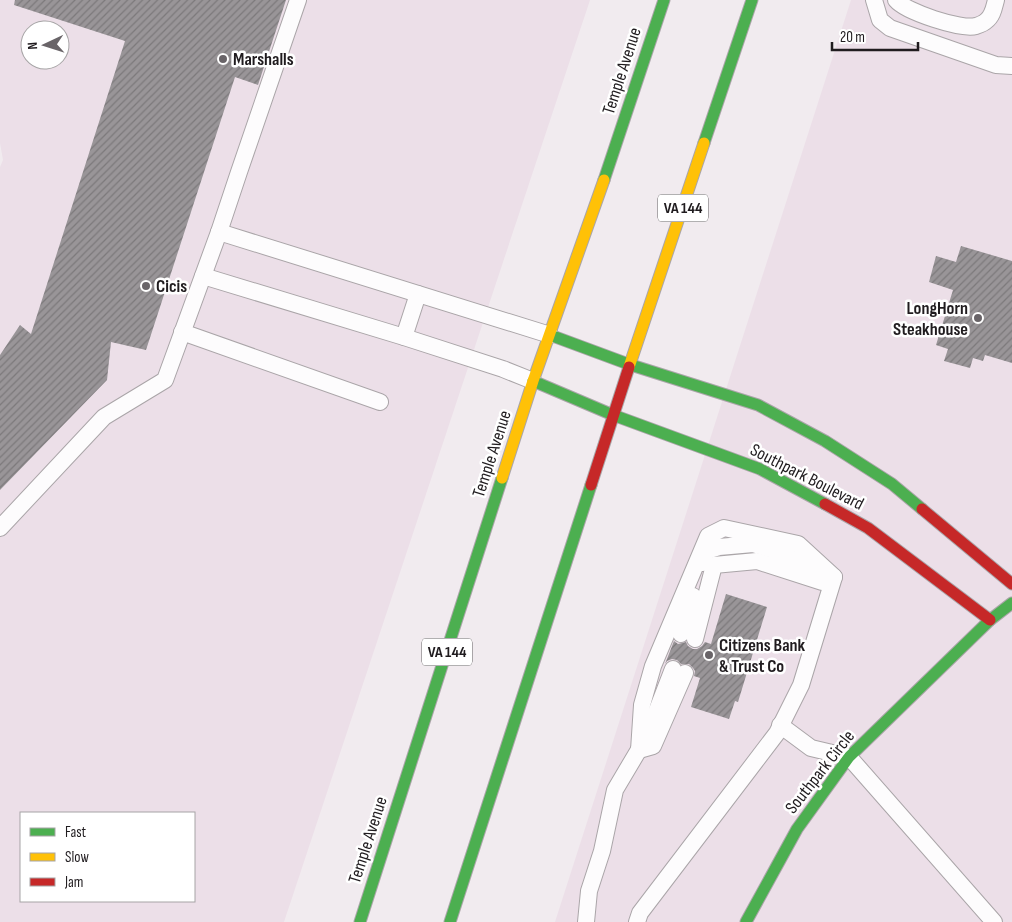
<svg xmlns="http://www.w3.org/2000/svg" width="1012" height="922" font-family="'Sofia Sans Condensed',sans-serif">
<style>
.built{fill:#ecdfe8;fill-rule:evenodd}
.building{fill:url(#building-hatch)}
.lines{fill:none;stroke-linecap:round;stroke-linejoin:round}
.lane-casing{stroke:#aaa5a8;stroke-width:18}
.fast-casing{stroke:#aaa5a8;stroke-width:13}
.slow-casing{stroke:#aaa5a8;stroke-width:13}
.jam-casing{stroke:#aaa5a8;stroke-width:13}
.lane{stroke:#fdfcfd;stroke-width:16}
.fast{stroke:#4caf50;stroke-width:11}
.slow{stroke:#ffc107;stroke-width:11}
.jam{stroke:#c62828;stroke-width:11}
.poi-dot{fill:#696468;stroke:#fff;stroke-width:2}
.labels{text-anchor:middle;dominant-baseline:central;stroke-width:5;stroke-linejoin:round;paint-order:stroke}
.shield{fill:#fff;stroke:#636062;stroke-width:1}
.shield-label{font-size:16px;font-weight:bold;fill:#201c1f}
.poi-label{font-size:18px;font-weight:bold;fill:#201c1f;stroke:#fff;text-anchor:start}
.street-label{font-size:18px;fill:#201c1f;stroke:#fff}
</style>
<defs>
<pattern id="building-hatch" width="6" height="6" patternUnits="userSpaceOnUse" patternTransform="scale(1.25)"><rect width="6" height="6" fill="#999598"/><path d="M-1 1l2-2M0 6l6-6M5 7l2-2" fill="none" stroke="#7c797b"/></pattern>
</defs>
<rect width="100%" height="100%" fill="#f1ebef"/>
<g class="built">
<path d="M 0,0 L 590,0 L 284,922 L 0,922 L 0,167 L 3,160 L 0,143 ZM 30,30 L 60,30 L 60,60 L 30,60 ZM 21,813 L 194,813 L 194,901 L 21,901 Z"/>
<path d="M 851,0 L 1012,0 L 1012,922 L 555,922 Z"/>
</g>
<g class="building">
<path d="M 15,0 L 286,0 L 258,85 L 235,77 L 146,350 L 111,342 L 107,380 L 0,490 L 0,355 L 20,325 L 31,334 L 125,41 L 14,5 Z"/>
<path d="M 961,246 L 1012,261 L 1012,363 L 985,355 L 983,361 L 973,358 L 970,368 L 944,361 L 948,349 L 936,345 L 953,290 L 929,282 L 936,256 L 956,262 Z"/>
<path d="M 726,594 L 767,607 L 738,702 L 735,701 L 729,719 L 691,707 L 700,678 L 694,676 L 695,671 L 693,668 L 689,664 L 681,664 L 677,660 L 672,659 L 667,661 L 665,664 L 674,641 L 678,644 L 686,642 L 688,646 L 693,649 L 697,649 L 702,646 L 705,642 L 711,644 Z"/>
</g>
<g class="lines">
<g class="lane-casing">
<g id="lane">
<path d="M 874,0 L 880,20 L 890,28 L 996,65 L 1012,66"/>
<path d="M 896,0 C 906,12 961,30 976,26 C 979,25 984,23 986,21 C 993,16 994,7 996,0"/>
<path d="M 219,232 L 550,335"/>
<path d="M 203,276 L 404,337 L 503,369 L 533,381"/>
<path d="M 182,332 L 380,402"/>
<path d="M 404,337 L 418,294"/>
<path d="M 0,528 L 104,417 L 165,380 L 219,232 L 239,172 L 298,0"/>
<path d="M 703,563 L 706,551 L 719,547 L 753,544 L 770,549 L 821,571"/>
<path d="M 681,634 L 693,596"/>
<path d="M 695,639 L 714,565 L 757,561 L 822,582"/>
<path d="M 685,673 L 653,746 L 639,750 L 642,705 L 653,666 L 708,536 L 724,528 L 798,544 L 834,577"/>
<path d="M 780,725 L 811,748 L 849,757 L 994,922"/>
<path d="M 586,922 L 589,891 L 602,851 L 615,790 L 647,736 L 673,669"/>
<path d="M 637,922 L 640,913 L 777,733 L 801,685 L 834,577"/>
</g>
</g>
<g class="fast-casing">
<g id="fast">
<path d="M 704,143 L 752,0"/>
<path d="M 604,180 L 664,0"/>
<path d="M 550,335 L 631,365 L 758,405 L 825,441 L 892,484 L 922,509"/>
<path d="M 533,381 L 613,415 L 760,469 L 825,504"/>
<path d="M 360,922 L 502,478"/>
<path d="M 450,922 L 591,485"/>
<path d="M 746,922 L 797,829 L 849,757 L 990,620 L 1012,603"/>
</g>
</g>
<g class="slow-casing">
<g id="slow">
<path d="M 629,367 L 704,143"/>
<path d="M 502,478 L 533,381 L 604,180"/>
</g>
</g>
<g class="jam-casing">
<g id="jam">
<path d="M 591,485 L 629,367"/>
<path d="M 825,504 L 868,528 L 990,620"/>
<path d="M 922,509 L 1012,584"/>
</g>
</g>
<use href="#lane" class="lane"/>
<use href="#fast" class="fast"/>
<use href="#slow" class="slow"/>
<use href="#jam" class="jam"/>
</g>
<g class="poi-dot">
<circle cx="223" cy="59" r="5"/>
<circle cx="146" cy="286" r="5"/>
<circle cx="978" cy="318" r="5"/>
<circle cx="709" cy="655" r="5"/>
</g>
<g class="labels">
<g class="shield">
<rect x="658" y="194.5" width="50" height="27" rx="4"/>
<rect x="422" y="638.5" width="50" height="27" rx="4"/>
</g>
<g class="shield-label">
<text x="683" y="208">VA 144</text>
<text x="447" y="652">VA 144</text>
</g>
<g class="poi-label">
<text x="233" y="59">Marshalls</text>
<text x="156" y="286">Cicis</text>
<text x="968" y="308" text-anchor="end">LongHorn<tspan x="968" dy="21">Steakhouse</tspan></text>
<text x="719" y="645">Citizens Bank<tspan x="719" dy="21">&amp; Trust Co</tspan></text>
</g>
<g class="street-label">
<text transform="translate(622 71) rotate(-72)">Temple Avenue</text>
<text transform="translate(492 454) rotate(-72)">Temple Avenue</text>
<text transform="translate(807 477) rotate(27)">Southpark Boulevard</text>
<text transform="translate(820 772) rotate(-52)">Southpark Circle</text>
<text transform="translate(368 840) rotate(-72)">Temple Avenue</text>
</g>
</g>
<rect x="20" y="812" width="175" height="90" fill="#ffffff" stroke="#a6a4a5"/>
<rect x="30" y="828" width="25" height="8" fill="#4caf50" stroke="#a6a4a5"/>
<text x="65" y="837" font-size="15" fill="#201c1f">Fast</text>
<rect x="30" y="853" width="25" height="8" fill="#ffc107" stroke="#a6a4a5"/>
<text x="65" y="862" font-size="15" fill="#201c1f">Slow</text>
<rect x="30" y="878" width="25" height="8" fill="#c62828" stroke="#a6a4a5"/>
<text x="65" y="887" font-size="15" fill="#201c1f">Jam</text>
<g transform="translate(45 45) rotate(266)"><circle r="24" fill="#ffffff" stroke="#a6a4a5"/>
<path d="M0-4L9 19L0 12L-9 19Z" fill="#696468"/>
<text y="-8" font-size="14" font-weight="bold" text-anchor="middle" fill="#201c1f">N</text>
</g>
<path d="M832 42v8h86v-8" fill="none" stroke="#201c1f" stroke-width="2.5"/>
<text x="840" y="42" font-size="15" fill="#201c1f" stroke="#ffffff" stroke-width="4" paint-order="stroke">20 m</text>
</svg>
